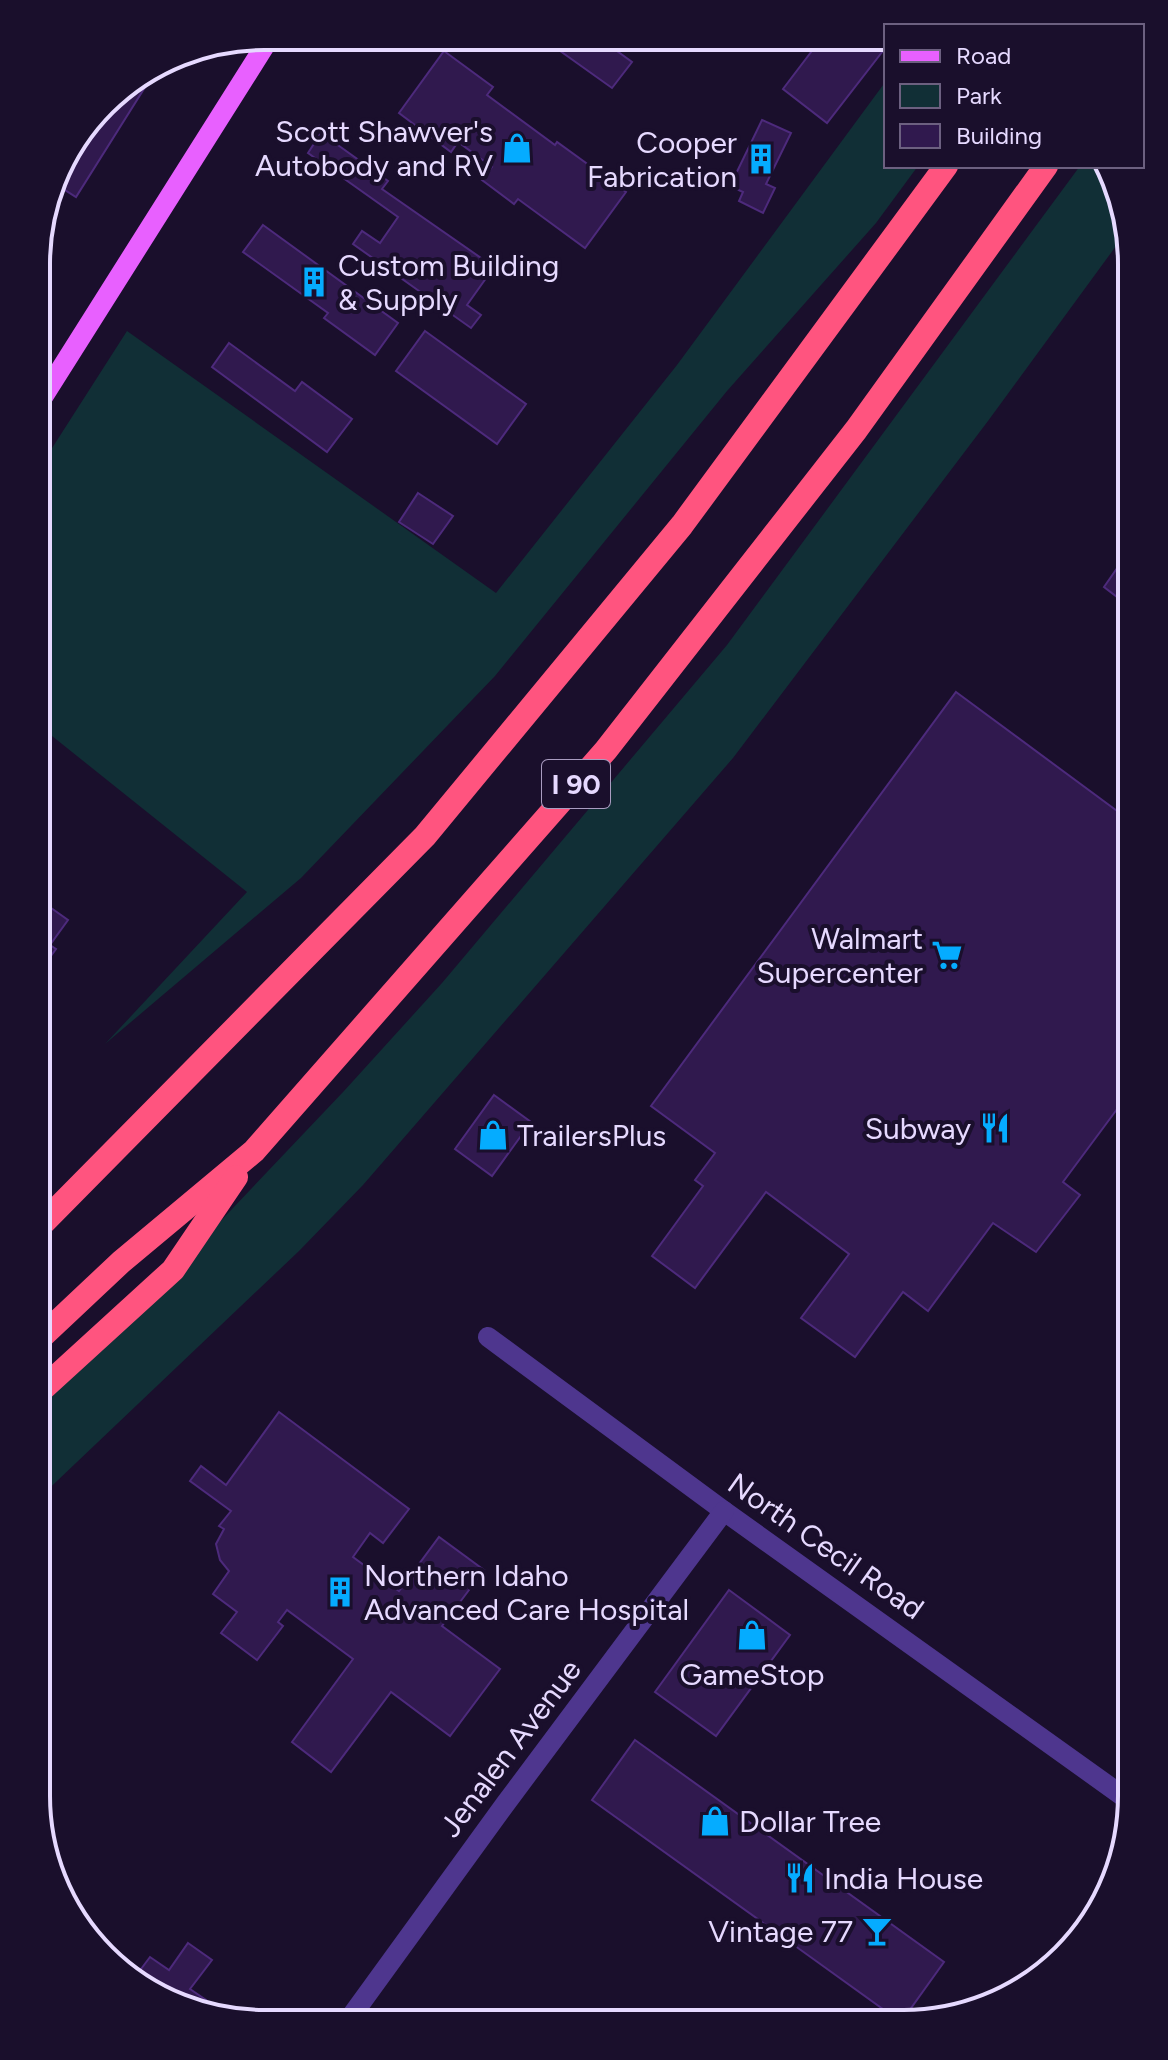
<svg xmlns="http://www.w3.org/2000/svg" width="1168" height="2060" font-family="Figtree,sans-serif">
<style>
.green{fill:#112f36}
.building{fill:#30194e;stroke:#4d2a7c;stroke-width:2}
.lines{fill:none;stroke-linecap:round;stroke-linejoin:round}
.minor{stroke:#4e368e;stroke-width:20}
.major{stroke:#e860ff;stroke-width:20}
.highway{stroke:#ff547f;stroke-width:24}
.labels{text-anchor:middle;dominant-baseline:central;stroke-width:8;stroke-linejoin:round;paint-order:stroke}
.shield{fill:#1a0f2c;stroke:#a99cc0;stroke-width:2}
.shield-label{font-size:28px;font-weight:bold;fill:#e6d9ff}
.poi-label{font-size:30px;fill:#e6d9ff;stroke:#1a0f2c;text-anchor:end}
.street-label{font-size:30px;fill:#e6d9ff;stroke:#1a0f2c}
.rim{fill:none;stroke:#e6d9ff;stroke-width:4}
</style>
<rect width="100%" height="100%" fill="#1a0f2c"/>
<g class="green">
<path d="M 886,81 L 886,166 L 918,166 L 876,223 L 727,391 L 495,676 L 301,878 L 105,1044 L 247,892 L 37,724 L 38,470 L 127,331 L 496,593 L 677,365 Z"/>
<path d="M 1080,166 L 1104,166 L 1120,190 L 1127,231 L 988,421 L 733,758 L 363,1185 L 299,1251 L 36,1501 L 36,1410 L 122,1325 L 344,1091 L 442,983 L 727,645 Z"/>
</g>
<g class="building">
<path d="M 553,38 L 599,38 L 632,62 L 612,88 L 549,43 Z"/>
<path d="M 821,39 L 886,40 L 886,47 L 827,123 L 783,89 Z"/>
<path d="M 444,51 L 493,87 L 487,95 L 555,145 L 557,142 L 626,192 L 585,248 L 518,199 L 514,204 L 482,180 L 492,167 L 458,142 L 451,152 L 399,113 Z"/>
<path d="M 159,65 L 76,197 L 54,183 L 60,163 L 113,93 Z"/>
<path d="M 762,120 L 791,133 L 766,184 L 775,188 L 763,213 L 739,201 L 743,192 L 730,186 Z"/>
<path d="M 321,133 L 388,181 L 382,189 L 494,267 L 467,305 L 481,315 L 471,328 L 353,244 L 362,231 L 380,243 L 398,217 L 308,153 Z"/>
<path d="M 263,225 L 398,323 L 375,355 L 324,318 L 328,313 L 243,252 Z"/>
<path d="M 425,331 L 526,404 L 497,444 L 396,371 Z"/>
<path d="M 229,343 L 295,391 L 302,382 L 352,419 L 327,452 L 212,367 Z"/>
<path d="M 418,493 L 453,516 L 433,544 L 399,522 Z"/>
<path d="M 1127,554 L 1132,558 L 1132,596 L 1127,592 L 1121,600 L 1104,587 Z"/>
<path d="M 956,692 L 1132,822 L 1132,1089 L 1063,1182 L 1080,1195 L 1036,1252 L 993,1223 L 928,1311 L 903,1292 L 855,1357 L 801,1318 L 849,1254 L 766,1192 L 695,1288 L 652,1256 L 703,1186 L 695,1180 L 715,1153 L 651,1106 Z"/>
<path d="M 37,898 L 68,920 L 50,945 L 56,949 L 37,975 Z"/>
<path d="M 494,1095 L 531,1122 L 492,1176 L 455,1149 Z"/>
<path d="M 279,1412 L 409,1509 L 383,1543 L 370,1533 L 353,1557 L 399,1591 L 439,1537 L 484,1570 L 442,1626 L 500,1669 L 450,1736 L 391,1692 L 331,1772 L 292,1742 L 353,1659 L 287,1610 L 278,1622 L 283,1626 L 257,1660 L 221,1633 L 237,1612 L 213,1594 L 229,1571 L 220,1560 L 216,1544 L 224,1529 L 219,1526 L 231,1511 L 190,1481 L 201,1466 L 226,1485 Z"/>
<path d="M 729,1590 L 790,1635 L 716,1736 L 655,1692 Z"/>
<path d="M 635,1740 L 944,1962 L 901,2022 L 592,1800 Z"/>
<path d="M 1095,1908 L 1085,1935 L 1064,1950 Z"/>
<path d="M 188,1943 L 212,1960 L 190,1989 L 206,2000 L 201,2007 L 131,1976 L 135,1970 L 138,1973 L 150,1957 L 169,1970 Z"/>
</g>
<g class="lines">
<g class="minor">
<path d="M 488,1337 L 724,1511 L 1131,1802"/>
<path d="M 347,2022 L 506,1803 L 724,1511"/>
</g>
<path class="major" d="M 38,405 L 271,36"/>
<g class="highway">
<path d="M 37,1229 L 425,836 L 682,525 L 946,166"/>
<path d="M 37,1341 L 121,1262 L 254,1151 L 606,750 L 856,430 L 1046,166"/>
<path d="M 36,1395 L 173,1270 L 236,1177"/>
</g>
</g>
<defs>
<g id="shop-bare" transform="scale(2.4)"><path d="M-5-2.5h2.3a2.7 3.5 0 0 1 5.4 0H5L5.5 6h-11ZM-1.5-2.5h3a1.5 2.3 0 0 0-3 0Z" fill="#05acff" stroke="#1a0f2c" stroke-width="2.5" paint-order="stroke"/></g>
<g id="building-bare" transform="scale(2.4)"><path d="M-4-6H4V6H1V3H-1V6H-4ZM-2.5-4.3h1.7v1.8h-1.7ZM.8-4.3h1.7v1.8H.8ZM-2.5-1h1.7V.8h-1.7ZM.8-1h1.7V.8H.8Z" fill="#05acff" stroke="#1a0f2c" stroke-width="2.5" paint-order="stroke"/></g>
<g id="supermarket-bare" transform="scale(2.4)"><path d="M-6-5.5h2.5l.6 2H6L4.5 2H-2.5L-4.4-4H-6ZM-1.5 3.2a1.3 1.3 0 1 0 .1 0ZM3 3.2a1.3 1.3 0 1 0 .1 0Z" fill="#05acff" stroke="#1a0f2c" stroke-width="2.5" paint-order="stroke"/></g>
<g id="restaurant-bare" transform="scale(2.4)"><path d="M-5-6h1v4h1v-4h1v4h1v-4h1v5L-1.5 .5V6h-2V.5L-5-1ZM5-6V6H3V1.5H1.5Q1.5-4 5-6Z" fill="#05acff" stroke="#1a0f2c" stroke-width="2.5" paint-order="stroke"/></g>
<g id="bar-bare" transform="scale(2.4)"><path d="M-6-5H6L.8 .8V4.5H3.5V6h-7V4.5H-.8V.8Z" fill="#05acff" stroke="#1a0f2c" stroke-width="2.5" paint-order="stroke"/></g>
</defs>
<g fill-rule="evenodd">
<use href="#shop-bare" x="517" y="148"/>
<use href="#building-bare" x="761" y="159"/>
<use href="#building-bare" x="314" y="282"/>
<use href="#supermarket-bare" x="947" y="955"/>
<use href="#restaurant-bare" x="995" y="1128"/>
<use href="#shop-bare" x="493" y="1135"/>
<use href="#building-bare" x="340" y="1592"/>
<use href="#shop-bare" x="752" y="1635"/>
<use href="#shop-bare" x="715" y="1821"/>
<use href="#restaurant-bare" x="800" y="1878"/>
<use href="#bar-bare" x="877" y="1931"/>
</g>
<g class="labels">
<rect class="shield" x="542" y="760" width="68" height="48" rx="6"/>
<g class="shield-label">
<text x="576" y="784">I 90</text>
</g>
<g class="poi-label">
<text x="493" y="131">Scott Shawver's<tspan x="493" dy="34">Autobody and RV</tspan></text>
<text x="737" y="142">Cooper<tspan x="737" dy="34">Fabrication</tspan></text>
<text x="338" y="265" text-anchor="start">Custom Building<tspan x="338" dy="34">&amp; Supply</tspan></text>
<text x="923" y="938">Walmart<tspan x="923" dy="34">Supercenter</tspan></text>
<text x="971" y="1128">Subway</text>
<text x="517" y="1135" text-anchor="start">TrailersPlus</text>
<text x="364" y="1575" text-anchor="start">Northern Idaho<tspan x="364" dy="34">Advanced Care Hospital</tspan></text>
<text x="752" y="1674" text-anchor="middle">GameStop</text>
<text x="739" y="1821" text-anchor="start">Dollar Tree</text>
<text x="824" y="1878" text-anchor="start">India House</text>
<text x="853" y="1931">Vintage 77</text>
</g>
<g class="street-label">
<text transform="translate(826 1546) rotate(35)">North Cecil Road</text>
<text transform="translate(510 1748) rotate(-53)">Jenalen Avenue</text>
</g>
</g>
<path d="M0 0H1168V2060H0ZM264 50H904A214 214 0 0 1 1118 264V1796A214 214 0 0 1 904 2010H264A214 214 0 0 1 50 1796V264A214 214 0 0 1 264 50Z" fill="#1a0f2c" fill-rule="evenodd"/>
<path class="rim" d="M264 50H904A214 214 0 0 1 1118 264V1796A214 214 0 0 1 904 2010H264A214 214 0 0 1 50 1796V264A214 214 0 0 1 264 50Z"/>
<rect x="884" y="24" width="260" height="144" fill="#1a0f2c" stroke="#6c6080" stroke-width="2"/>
<rect x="900" y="50" width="40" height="12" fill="#e860ff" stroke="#6c6080" stroke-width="2"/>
<text x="956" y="64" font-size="24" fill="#e6d9ff">Road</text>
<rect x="900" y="84" width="40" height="24" fill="#112f36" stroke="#6c6080" stroke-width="2"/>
<text x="956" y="104" font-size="24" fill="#e6d9ff">Park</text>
<rect x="900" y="124" width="40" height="24" fill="#30194e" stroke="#6c6080" stroke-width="2"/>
<text x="956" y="144" font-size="24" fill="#e6d9ff">Building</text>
</svg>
